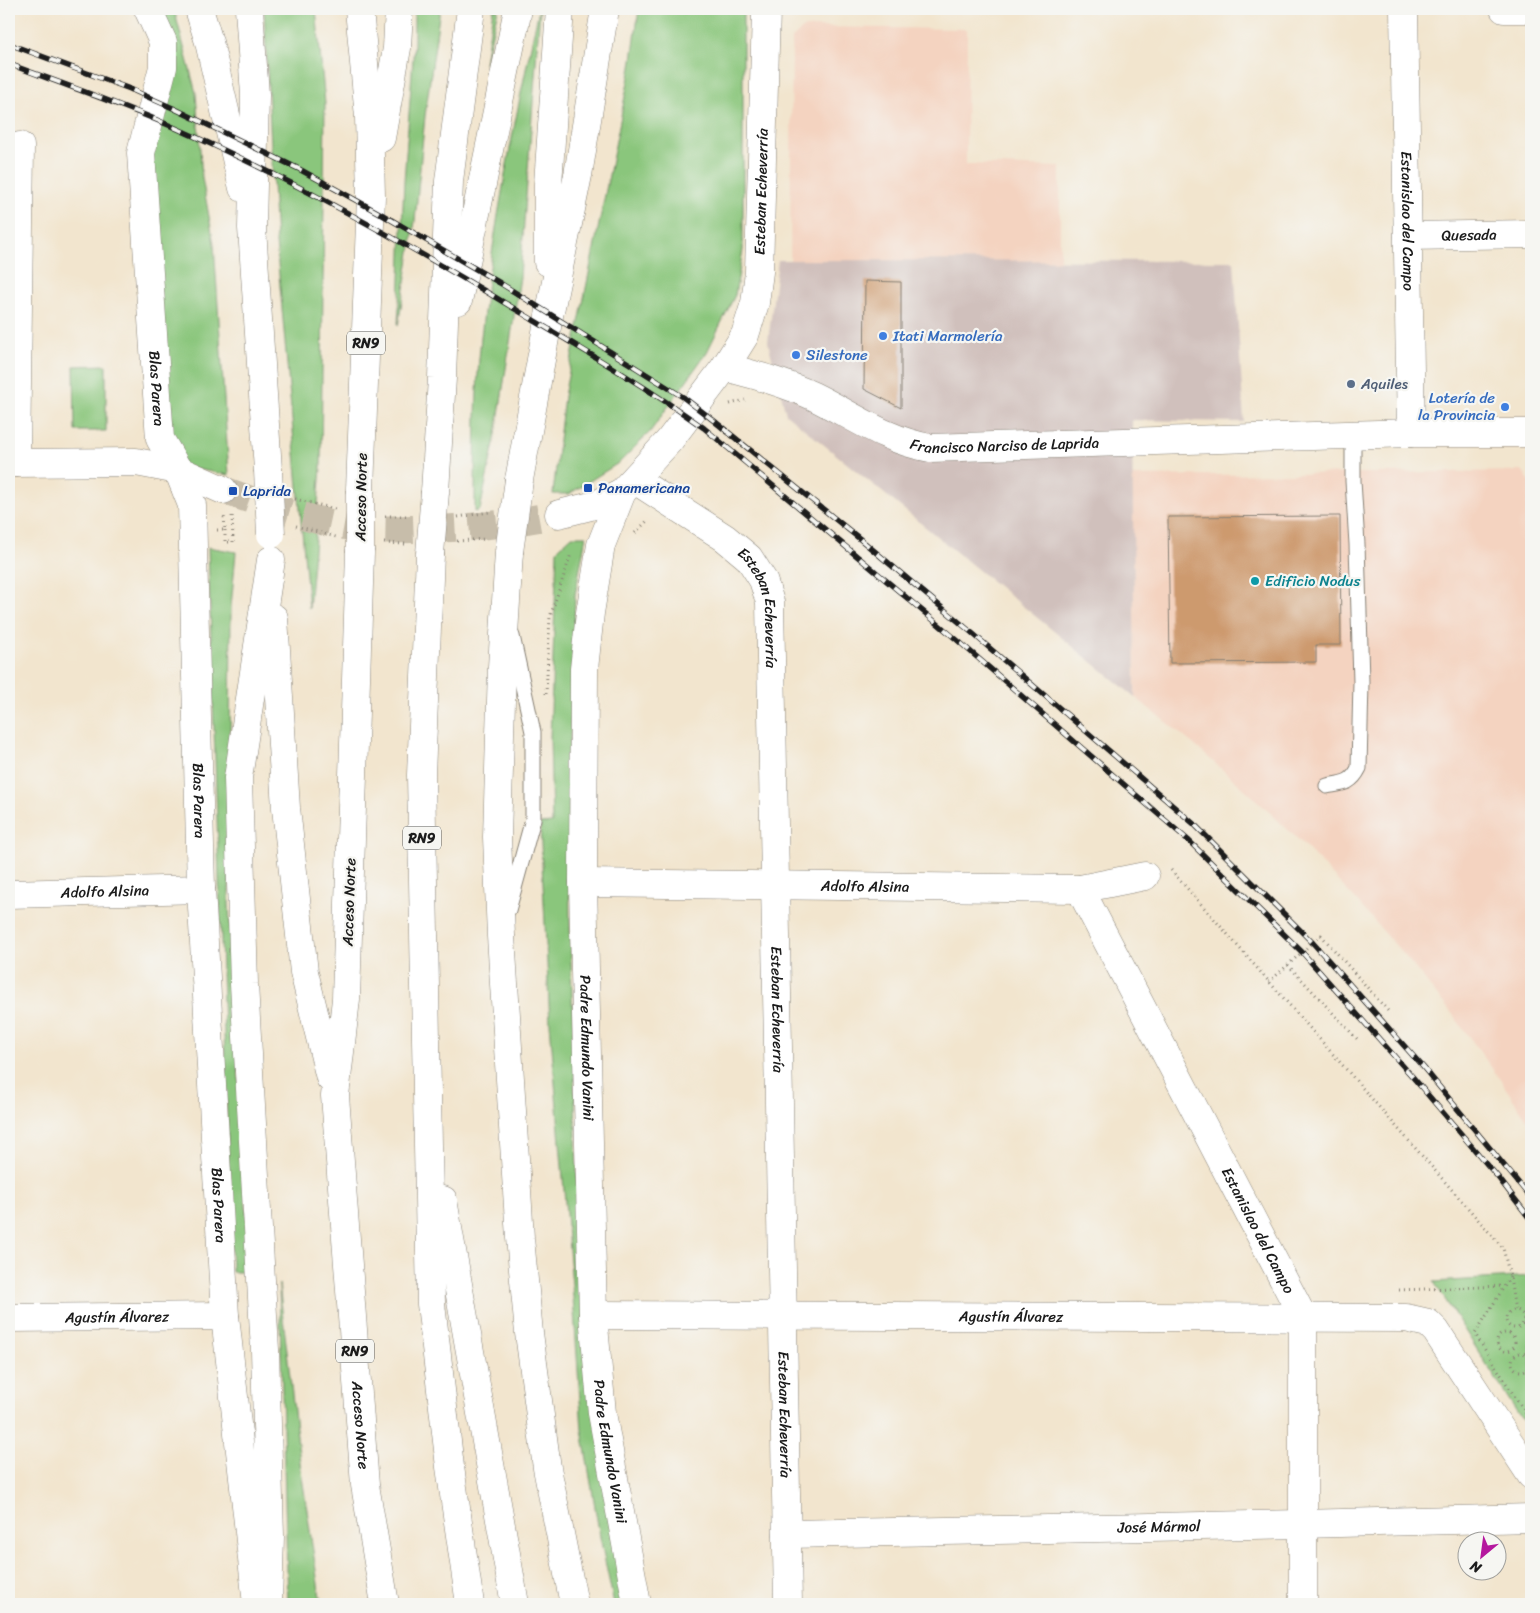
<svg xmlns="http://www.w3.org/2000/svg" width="1540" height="1613" font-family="Sriracha,sans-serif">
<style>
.built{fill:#f4d3c0}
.industrial{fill:#d0c0bc}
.green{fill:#8ac67c;stroke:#53714c}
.building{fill:#cd9a6e}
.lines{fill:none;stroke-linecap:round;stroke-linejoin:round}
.tertiary-tunnel{stroke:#c7bdaa;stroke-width:28;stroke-dasharray:28 14;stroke-linecap:butt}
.service-casing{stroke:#878075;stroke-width:17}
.minor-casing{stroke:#878075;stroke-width:29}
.tertiary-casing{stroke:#878075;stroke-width:29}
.motorway-casing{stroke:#878075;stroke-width:29}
.path{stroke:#878075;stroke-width:3;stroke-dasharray:1 4;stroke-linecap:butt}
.service{stroke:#fff;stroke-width:15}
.minor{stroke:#fff;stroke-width:28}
.tertiary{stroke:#fff;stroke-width:28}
.motorway{stroke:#fff;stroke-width:28}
.rail-casing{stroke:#1c1c1c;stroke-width:5.5}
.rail{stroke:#f6f6f2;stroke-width:4;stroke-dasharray:11;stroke-linecap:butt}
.motorway-bridge-casing{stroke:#878075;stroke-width:29;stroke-linecap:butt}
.motorway-bridge{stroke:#fff;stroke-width:28}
.shop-dot{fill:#3f7fe0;stroke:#f6f6f2;stroke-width:2}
.service-dot{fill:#5c6f8a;stroke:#f6f6f2;stroke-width:2}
.transit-dot{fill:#1a4fb4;stroke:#f6f6f2;stroke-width:2}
.culture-dot{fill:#0f9aa8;stroke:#f6f6f2;stroke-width:2}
.labels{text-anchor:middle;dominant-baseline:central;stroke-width:4.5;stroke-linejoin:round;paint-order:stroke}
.shield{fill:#f6f6f2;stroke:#5d5d5c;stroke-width:1}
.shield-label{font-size:14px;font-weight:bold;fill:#1c1c1c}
.street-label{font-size:15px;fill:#1c1c1c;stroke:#f6f6f2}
.shop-label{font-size:15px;fill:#366cbe;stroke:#f6f6f2;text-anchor:start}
.service-label{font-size:15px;fill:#4e5e75;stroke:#f6f6f2;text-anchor:start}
.transit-label{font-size:15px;fill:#164399;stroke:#f6f6f2;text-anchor:start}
.culture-label{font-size:15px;fill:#0d838f;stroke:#f6f6f2;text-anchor:start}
</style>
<rect width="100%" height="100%" fill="#f6f6f2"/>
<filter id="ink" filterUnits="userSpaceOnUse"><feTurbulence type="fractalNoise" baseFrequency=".02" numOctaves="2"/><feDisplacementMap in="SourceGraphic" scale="10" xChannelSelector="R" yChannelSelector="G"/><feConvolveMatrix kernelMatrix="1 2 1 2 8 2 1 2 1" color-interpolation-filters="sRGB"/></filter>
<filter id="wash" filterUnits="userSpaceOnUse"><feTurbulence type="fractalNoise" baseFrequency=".0096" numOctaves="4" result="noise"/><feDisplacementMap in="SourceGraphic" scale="20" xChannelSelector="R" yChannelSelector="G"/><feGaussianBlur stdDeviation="1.12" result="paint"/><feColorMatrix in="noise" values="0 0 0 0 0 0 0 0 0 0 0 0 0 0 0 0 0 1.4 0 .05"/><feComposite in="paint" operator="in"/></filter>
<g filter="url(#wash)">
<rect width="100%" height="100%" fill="#f2e5ce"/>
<g class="built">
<path d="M 805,27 L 967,29 L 966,164 L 1060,167 L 1060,281 L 790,269 L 792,38 Z"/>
<path d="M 1522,471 L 1531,482 L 1531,1126 L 1499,1078 L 1454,1016 L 1405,956 L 1355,899 L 1303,844 L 1249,793 L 1193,744 L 1135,697 L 1132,476 Z"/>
</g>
<path class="industrial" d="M 778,260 L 1234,261 L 1244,422 L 1132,420 L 1135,697 L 786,414 L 768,342 Z"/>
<g class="green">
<path d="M 158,9 L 174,9 L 196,93 L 202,178 L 214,244 L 229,475 L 184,467 L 172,440 L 147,150 Z"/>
<path d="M 264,9 L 316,9 L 325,104 L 321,468 L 309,609 L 276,242 Z"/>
<path d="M 414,9 L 440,9 L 425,116 L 415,221 L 398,326 L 404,181 L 414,45 Z"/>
<path d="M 493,9 L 498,9 L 485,64 Z"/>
<path d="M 539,9 L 540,9 L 520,277 L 496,434 L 480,510 L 475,512 C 475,454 475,395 481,337 C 493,227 515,117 539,9 Z"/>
<path d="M 639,9 L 743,9 L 743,250 L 735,295 L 707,352 L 650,432 L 620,462 L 569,494 L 553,494 L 564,396 L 631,67 Z"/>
<path d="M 106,365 L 106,431 L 75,431 L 74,366 Z"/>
<path d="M 572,536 L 586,536 L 575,595 L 569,770 L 570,925 L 579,1238 L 627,1604 L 614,1604 L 600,1537 L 582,1430 L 573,1297 L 550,1024 L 540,824 L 552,823 L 550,737 L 557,550 Z"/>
<path d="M 208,547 L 236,552 L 231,607 L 229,905 L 247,1226 L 244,1272 L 232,1272 Z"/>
<path d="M 1531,1276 L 1531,1434 L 1434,1282 Z"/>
<path d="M 279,1284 L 301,1470 L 321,1604 L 288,1604 Z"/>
</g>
<g id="blocks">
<g class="building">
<path d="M 865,281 L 901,282 L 901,408 L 864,389 Z"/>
<path d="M 1340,516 L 1341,645 L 1316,645 L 1316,662 L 1170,663 L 1168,517 Z"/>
</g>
</g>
</g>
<g filter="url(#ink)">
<use href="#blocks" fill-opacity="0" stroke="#878075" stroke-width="1"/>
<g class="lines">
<path class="tertiary-tunnel" d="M 223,490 C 265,505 307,520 351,527 C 372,530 394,530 416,529 C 464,529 511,524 559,514"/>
<g class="service-casing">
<g id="service">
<path d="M 1327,786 C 1343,783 1351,784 1359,768 L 1361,682 L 1357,544 L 1353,481 L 1353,435"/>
<path d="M 508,910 L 533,819 L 533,732 L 512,636"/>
</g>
</g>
<g class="minor-casing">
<g id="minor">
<path id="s1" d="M 1404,9 L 1411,433"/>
<path d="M 1504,9 L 1531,9"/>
<path id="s2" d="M 1408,236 L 1531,234"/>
<path d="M 16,463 L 20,146"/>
<path id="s3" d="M 635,480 L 725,538 L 749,558 L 763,580 L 770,602 L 788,1604"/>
<path id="s4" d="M 583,883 L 1080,889 L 1145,876"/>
<path id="s5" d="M 1080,889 L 1303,1317 L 1303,1604"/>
<path id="s6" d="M 9,894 L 201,889"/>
<path id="s7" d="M 593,1315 L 1406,1318 L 1428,1323 L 1436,1331 L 1531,1475"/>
<path id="s8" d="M 9,1318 L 225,1316"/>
<path id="s9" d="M 787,1534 L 1302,1524 L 1531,1518"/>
</g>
</g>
<g class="tertiary-casing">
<g id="tertiary">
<path id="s10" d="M 148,9 L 163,42 L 163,67 L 141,153 L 160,439 L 178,470 L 192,505 L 201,889 L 225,1316 L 257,1604"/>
<path id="s11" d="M 725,367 C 755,375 785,383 813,396 C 852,415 887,441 930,448 L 1411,433 L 1531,433"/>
<path d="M 9,463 L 136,462 L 178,470 L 223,490"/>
<path id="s12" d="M 622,492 L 601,545 L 590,613 L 584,669 L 583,883 L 593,1315 L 602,1413 L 637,1604"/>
<path id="s13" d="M 559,514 L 595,505 L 622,492 L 669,441 L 725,367 L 745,335 L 755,303 L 759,272 L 766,9"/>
</g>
</g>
<g class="motorway-casing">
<g id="motorway">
<path d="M 199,9 L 209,42 L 243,188"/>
<path d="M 249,9 L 255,95 L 252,228 L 268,470"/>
<path d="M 359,9 L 369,117 L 371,196 L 360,490"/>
<path d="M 381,138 L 397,48 L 399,9"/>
<path d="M 548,262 L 548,184 L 560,9"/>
<path d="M 458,301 L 518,9"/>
<path d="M 519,480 L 549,316 L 578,175 L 605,9"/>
<path d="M 435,492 L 442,378 L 449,181 L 471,9"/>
<path id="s14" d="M 360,552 L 346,999 L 335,1096 L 365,1485 L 385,1604"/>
<path d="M 509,552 L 502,667 L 497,837 L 501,936 L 520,1238 L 529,1333 L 547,1468 L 574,1604"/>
<path d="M 430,554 L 421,775 L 431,1304 L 450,1467 L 470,1604"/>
<path d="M 274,618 L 286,808 L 304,972 L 330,1078"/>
<path d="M 443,1200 L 515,1604"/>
<path d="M 268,1604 L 270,1536 L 265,1350 L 244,984 L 238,778 L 271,560"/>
</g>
</g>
<g class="path">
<path d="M 730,404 L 745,400"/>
<path d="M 295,499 L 335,509"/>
<path d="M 385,516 L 407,516"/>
<path d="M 458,517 L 489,512"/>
<path d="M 296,526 L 336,537"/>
<path d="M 217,530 L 225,530 L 224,515"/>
<path d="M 225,530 L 225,542 L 233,542 L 232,514"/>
<path d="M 635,533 L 648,520"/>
<path d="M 457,541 L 485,539"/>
<path d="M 384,543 L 405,544"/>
<path d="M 546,694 L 550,617 L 571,554"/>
<path d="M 1171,870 L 1503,1248 L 1510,1277 L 1515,1311"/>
<path d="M 1288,965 L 1359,1041"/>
<path d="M 1269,982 L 1321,935 L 1389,1012"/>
<path d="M 1510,1277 L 1475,1334 L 1531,1422"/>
<path d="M 1399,1290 L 1504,1286"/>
<circle cx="1515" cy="1319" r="9"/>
<circle cx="1506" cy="1342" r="9"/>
<circle cx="1521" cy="1362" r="9"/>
</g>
<use href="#service" class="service"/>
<use href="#minor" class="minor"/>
<use href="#tertiary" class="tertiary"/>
<use href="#motorway" class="motorway"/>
<g class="rail-casing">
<g id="rail">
<path d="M 9,44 L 130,89 L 175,109 L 299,169 L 381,214 L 500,283 L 683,397 L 713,420 L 860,539 L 971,632 L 1194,824 L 1313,943 L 1423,1067 L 1531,1198"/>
<path d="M 9,64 C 63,84 118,103 171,126 C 292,179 407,244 520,312 C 582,349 645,386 704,428 L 956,639 L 1188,840 L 1302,952 L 1411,1075 L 1497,1176 L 1531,1220"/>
</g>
</g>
<use href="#rail" class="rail"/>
<g class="motorway-bridge-casing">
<g id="motorway-bridge">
<path d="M 268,470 L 271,534"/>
<path d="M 360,552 L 360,490"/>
<path d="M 509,552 L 519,480"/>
<path d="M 430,554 L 435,492"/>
</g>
</g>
<use href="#motorway-bridge" class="motorway-bridge"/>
</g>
</g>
<g class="shop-dot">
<circle cx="883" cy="336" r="5"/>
<circle cx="796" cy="355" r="5"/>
<circle cx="1505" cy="407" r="5"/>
</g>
<circle class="service-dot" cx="1351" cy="384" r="5"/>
<g class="transit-dot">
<rect x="583" y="483" width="10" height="10" rx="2.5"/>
<rect x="228" y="486" width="10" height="10" rx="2.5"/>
</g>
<circle class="culture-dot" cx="1255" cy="581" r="5"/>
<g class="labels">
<g class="shield">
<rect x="347" y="331.5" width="38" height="23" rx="4"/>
<rect x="403" y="826.5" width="38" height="23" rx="4"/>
<rect x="336" y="1339.5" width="38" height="23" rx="4"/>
</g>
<g class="shield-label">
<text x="366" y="343">RN9</text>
<text x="422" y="838">RN9</text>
<text x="355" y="1351">RN9</text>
</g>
<g class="street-label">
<text stroke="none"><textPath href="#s13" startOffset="412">Esteban Echeverría</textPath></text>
<text stroke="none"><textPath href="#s1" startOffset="212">Estanislao del Campo</textPath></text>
<text stroke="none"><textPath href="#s2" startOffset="61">Quesada</textPath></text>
<text stroke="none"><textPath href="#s10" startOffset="386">Blas Parera</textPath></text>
<text stroke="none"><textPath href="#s11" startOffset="296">Francisco Narciso de Laprida</textPath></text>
<text transform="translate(361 497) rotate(-89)">Acceso Norte</text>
<text stroke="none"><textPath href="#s3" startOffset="190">Esteban Echeverría</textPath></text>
<text stroke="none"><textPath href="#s10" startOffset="806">Blas Parera</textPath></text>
<text stroke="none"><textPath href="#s4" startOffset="282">Adolfo Alsina</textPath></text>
<text stroke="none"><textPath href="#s6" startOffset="96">Adolfo Alsina</textPath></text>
<text transform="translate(349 902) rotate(-88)">Acceso Norte</text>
<text stroke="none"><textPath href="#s3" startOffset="595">Esteban Echeverría</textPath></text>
<text stroke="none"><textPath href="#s12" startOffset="561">Padre Edmundo Vanini</textPath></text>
<text stroke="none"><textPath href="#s10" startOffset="1211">Blas Parera</textPath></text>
<text stroke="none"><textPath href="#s5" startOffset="385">Estanislao del Campo</textPath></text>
<text stroke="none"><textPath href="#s8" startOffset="108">Agustín Álvarez</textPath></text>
<text stroke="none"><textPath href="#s7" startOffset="418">Agustín Álvarez</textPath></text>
<text stroke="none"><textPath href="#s3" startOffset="1000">Esteban Echeverría</textPath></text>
<text stroke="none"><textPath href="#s14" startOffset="875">Acceso Norte</textPath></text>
<text stroke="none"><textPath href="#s12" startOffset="966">Padre Edmundo Vanini</textPath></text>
<text stroke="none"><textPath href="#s9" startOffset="372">José Mármol</textPath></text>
</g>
<g class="shop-label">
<text x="893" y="336">Itati Marmolería</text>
<text x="806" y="355">Silestone</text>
<text x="1495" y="398" text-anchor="end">Lotería de<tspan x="1495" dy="17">la Provincia</tspan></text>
</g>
<g class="service-label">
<text x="1361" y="384">Aquiles</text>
</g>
<g class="transit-label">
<text x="598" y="488">Panamericana</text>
<text x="243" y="491">Laprida</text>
</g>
<g class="culture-label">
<text x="1265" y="581">Edificio Nodus</text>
</g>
</g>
<rect width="1540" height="1613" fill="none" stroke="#f6f6f2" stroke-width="30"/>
<g transform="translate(1482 1556) rotate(209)"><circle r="24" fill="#f6f6f2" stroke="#9f9f9c"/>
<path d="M0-4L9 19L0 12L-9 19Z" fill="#b5179e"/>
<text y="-8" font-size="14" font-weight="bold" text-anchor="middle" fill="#1c1c1c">N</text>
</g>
</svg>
